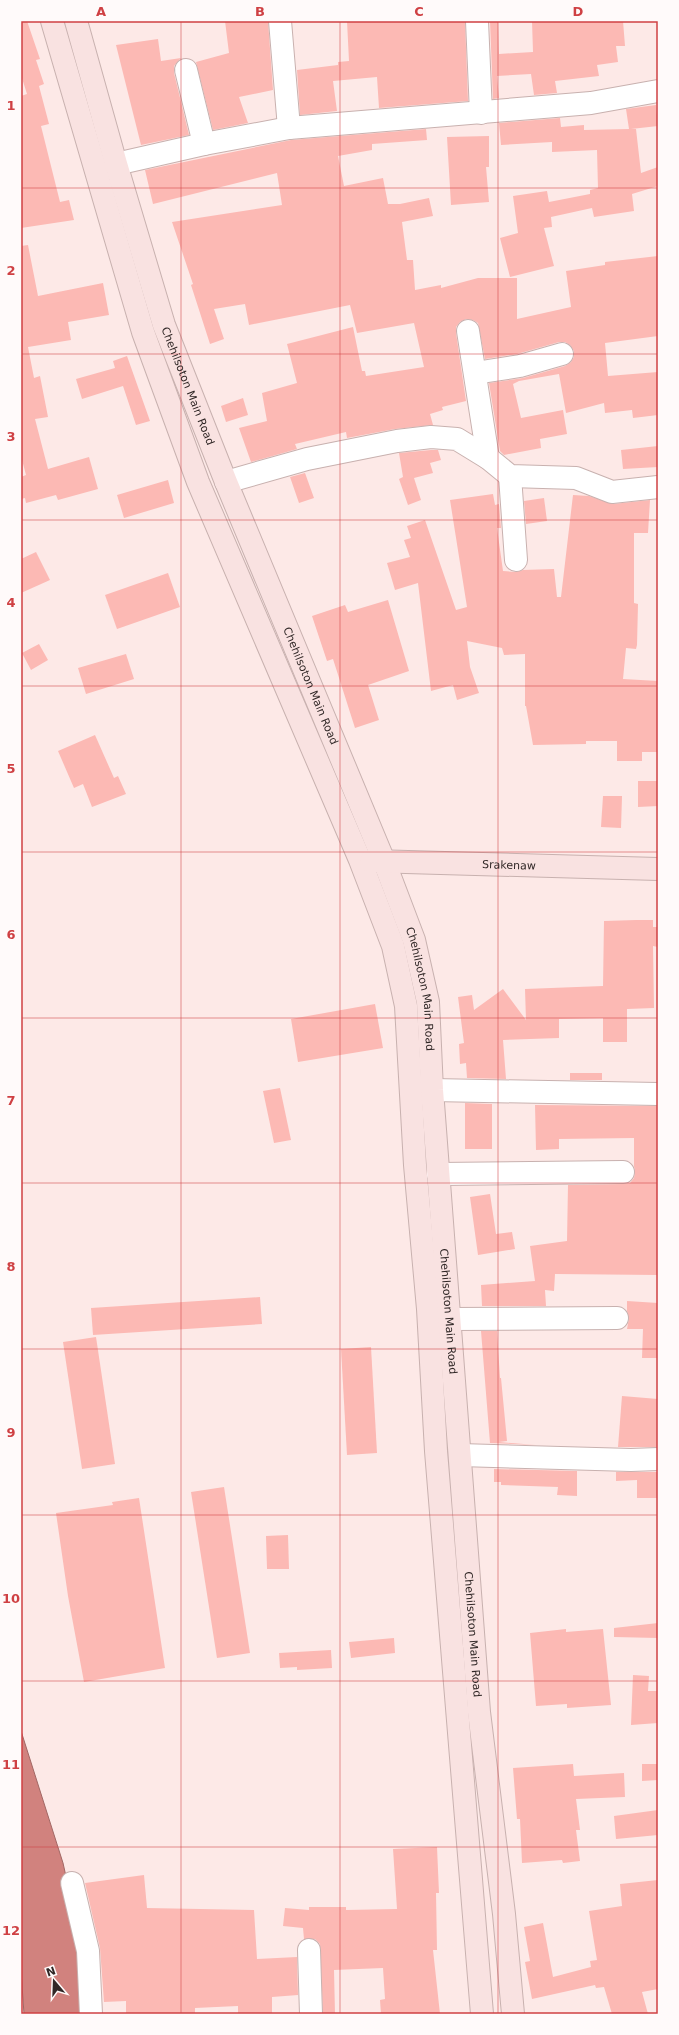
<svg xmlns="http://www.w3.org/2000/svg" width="679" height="2035" font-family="'DejaVu Sans',sans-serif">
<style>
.water{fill:#d1827e;stroke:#a16764}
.building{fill:#fcb9b4}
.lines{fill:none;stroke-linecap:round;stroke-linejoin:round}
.street-casing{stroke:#c8b1af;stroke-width:24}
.secondary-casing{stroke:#c8b1af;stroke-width:24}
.street{stroke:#fff;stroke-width:22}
.secondary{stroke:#f9e2e1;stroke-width:22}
.grid{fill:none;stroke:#cf4043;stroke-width:1;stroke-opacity:0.55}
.labels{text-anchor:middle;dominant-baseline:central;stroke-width:3.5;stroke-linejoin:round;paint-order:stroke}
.street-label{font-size:11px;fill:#302726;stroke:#fffafa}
.neatline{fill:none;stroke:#cf4043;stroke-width:1.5}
.grid-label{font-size:13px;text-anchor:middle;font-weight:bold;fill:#cf4043}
</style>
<rect width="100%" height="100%" fill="#fde9e7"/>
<path class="water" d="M 21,1731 L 63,1863 L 73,1908 L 85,2014 L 24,2014 L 21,1971 Z"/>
<g class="building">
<path d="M 21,21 L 27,21 L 40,59 L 36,60 L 44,84 L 39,86 L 49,124 L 41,126 L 60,202 L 69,200 L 74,220 L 21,228 L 21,96 L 27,94 L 21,75 Z"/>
<path d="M 225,21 L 268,21 L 273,90 L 239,97 L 248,123 L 213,130 L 196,62 L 229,53 Z"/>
<path d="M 347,21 L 465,21 L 468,101 L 379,108 L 377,77 L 333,81 L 337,111 L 300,115 L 297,70 L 338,65 L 338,62 L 349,61 Z"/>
<path d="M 490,21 L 498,21 L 499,54 L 533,52 L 532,21 L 623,21 L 625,46 L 616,46 L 618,62 L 597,65 L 599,76 L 555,81 L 557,93 L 534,95 L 531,74 L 497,76 L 499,98 L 493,99 Z"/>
<path d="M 158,39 L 161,61 L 181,58 L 174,66 L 174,73 L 189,135 L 141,145 L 116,45 Z"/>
<path d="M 656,105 L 658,126 L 631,129 L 636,129 L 641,173 L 658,167 L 658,186 L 632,194 L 634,211 L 594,217 L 592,208 L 551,217 L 552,227 L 544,228 L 554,266 L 510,277 L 500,238 L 518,233 L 513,196 L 547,191 L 549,202 L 590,194 L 590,190 L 598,188 L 597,150 L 552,152 L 552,142 L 501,145 L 499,123 L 560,118 L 561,127 L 584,125 L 584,130 L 629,129 L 626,109 Z"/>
<path d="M 426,129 L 427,140 L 372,144 L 372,150 L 338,156 L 344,186 L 383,178 L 388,204 L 400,204 L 429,198 L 433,216 L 402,222 L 407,260 L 413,260 L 415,290 L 441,285 L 441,288 L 478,278 L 517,278 L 517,319 L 571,307 L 566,271 L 605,265 L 605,262 L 658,256 L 658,336 L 605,343 L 608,376 L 658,372 L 658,415 L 633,418 L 632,410 L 605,413 L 604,403 L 566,413 L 559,374 L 519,381 L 513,384 L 521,418 L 563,410 L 567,434 L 540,439 L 541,448 L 504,455 L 500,451 L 489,383 L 523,378 L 565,366 L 571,362 L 574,357 L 574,351 L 570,345 L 565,342 L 559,342 L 517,354 L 485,359 L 478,323 L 473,320 L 466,319 L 460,322 L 456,327 L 456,333 L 466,401 L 442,407 L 443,410 L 430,414 L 433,425 L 395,429 L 347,438 L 346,432 L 295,444 L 297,449 L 251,462 L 239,428 L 267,421 L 262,393 L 297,383 L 287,344 L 353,327 L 362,371 L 365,371 L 366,376 L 424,367 L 414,323 L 357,333 L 350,305 L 249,325 L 245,304 L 214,309 L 224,339 L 210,344 L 191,285 L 193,284 L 172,222 L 282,205 L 277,173 L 153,204 L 145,170 L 291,140 Z"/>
<path d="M 489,136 L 489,167 L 486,167 L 489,202 L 451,205 L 447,137 Z"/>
<path d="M 28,245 L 38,296 L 103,283 L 109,315 L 68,322 L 71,340 L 28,347 L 34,378 L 40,376 L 48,417 L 35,419 L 48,469 L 89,457 L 98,489 L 58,500 L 56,495 L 26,503 L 25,498 L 21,499 L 21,477 L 26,475 L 21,456 L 21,246 Z"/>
<path d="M 127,356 L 150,421 L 136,425 L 123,386 L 82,399 L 76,379 L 115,368 L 113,361 Z"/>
<path d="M 243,398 L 248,415 L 226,422 L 221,406 Z"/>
<path d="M 658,446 L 658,467 L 623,469 L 621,450 Z"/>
<path d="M 431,450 L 438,450 L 441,460 L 430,463 L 433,473 L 414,478 L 421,500 L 408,505 L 399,479 L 403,477 L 399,453 Z"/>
<path d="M 305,473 L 314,498 L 299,503 L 290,477 Z"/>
<path d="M 168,480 L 174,503 L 124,518 L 117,495 Z"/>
<path d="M 493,494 L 495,505 L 499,504 L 501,528 L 497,528 L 503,571 L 516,572 L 523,570 L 554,569 L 557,597 L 561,597 L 573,495 L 589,496 L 613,504 L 650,500 L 648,533 L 634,533 L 634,603 L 638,604 L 637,645 L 636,649 L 626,648 L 623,679 L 658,681 L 658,752 L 642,752 L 642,761 L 617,761 L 617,741 L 586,741 L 586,744 L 533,745 L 526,706 L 525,706 L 525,654 L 504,655 L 502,648 L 467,641 L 470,667 L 479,693 L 457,700 L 453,685 L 431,691 L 418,583 L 395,590 L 387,563 L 410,557 L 404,540 L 411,538 L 407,526 L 425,520 L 456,610 L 467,607 L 450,500 Z"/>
<path d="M 544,498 L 547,521 L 526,524 L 524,501 Z"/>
<path d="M 36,552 L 50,580 L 21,593 L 21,559 Z"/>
<path d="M 168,573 L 180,607 L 117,629 L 105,595 Z"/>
<path d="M 388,600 L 409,671 L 368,685 L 379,720 L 355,728 L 333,659 L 327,661 L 312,616 L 345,605 L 348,612 Z"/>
<path d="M 39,644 L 48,660 L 31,670 L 22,653 Z"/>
<path d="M 126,654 L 134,679 L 86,694 L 78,668 Z"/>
<path d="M 95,735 L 114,778 L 118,776 L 126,794 L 92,807 L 83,784 L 74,788 L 58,751 Z"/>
<path d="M 638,781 L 658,781 L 658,806 L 638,807 Z"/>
<path d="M 603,796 L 622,796 L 621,828 L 601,827 Z"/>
<path d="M 636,920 L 653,920 L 653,927 L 658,927 L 658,947 L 653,946 L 654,1008 L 627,1009 L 627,1042 L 603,1042 L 603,1018 L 559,1019 L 559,1038 L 503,1040 L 506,1079 L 467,1078 L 466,1063 L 460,1064 L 459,1044 L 464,1043 L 458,997 L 472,995 L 474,1010 L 503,989 L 526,1020 L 525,989 L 603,986 L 604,921 Z"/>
<path d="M 375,1004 L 383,1048 L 298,1062 L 291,1019 Z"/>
<rect x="570" y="1073" width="32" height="7"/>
<path d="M 280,1088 L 291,1140 L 274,1143 L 263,1091 Z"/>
<path d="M 465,1103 L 492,1104 L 492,1149 L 465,1149 Z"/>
<path d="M 535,1105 L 658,1106 L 658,1275 L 555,1274 L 554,1291 L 545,1290 L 546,1306 L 482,1306 L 481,1285 L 535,1281 L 530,1246 L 567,1241 L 568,1185 L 623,1184 L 630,1183 L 634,1178 L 635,1172 L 634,1166 L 634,1138 L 559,1139 L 559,1149 L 536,1150 Z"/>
<path d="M 490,1194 L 496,1234 L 512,1232 L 515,1249 L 478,1255 L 470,1197 Z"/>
<path d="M 260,1297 L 262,1324 L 93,1335 L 91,1308 Z"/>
<path d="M 627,1301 L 658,1303 L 658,1358 L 642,1358 L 643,1329 L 627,1329 L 629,1318 L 627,1311 Z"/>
<path d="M 481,1331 L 497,1331 L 500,1378 L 501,1378 L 507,1441 L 499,1442 L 536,1445 L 490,1443 Z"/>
<path d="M 96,1337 L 115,1464 L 82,1469 L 63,1342 Z"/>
<path d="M 371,1347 L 377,1453 L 347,1455 L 341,1349 Z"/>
<path d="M 622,1396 L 658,1399 L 658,1447 L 618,1447 Z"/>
<path d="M 494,1469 L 577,1471 L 577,1496 L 557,1495 L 558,1487 L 501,1485 L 501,1482 L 494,1482 Z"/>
<path d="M 616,1472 L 658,1472 L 658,1498 L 637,1498 L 637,1480 L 616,1481 Z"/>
<path d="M 224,1487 L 250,1653 L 217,1658 L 191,1492 Z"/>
<path d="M 139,1498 L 165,1668 L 84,1682 L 68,1596 L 56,1513 L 113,1505 L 112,1502 Z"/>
<path d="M 288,1535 L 289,1569 L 267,1569 L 266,1536 Z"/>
<path d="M 658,1623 L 658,1638 L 614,1637 L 614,1628 Z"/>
<path d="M 566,1629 L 566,1632 L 603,1629 L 611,1705 L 567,1708 L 567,1704 L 536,1706 L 530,1633 Z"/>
<path d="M 394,1638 L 395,1653 L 351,1658 L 349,1642 Z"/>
<path d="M 331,1650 L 332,1668 L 297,1670 L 297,1667 L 280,1668 L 279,1653 Z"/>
<path d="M 633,1675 L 649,1676 L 648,1691 L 658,1691 L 658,1723 L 631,1725 Z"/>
<path d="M 573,1764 L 574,1776 L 624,1773 L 625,1797 L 576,1799 L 580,1830 L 576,1830 L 580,1861 L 563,1863 L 562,1860 L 522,1863 L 520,1819 L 517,1819 L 513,1768 Z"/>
<path d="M 642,1764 L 658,1764 L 658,1780 L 642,1781 Z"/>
<path d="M 658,1810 L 658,1835 L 616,1839 L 614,1816 Z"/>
<path d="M 437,1847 L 439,1893 L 436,1893 L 437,1950 L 433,1950 L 440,2014 L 381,2014 L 380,2000 L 385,1999 L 383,1968 L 334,1970 L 335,2014 L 323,2014 L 320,1944 L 315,1939 L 304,1939 L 303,1928 L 283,1926 L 285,1908 L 309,1910 L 309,1907 L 346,1907 L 346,1910 L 397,1909 L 393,1849 Z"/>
<path d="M 144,1875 L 147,1908 L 254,1910 L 257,1959 L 297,1957 L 298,1995 L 272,1997 L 272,2014 L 238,2014 L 238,2006 L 195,2008 L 195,2014 L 126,2014 L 126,2001 L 104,2002 L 100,1948 L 85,1883 Z"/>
<path d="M 658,1880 L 658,1989 L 642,1992 L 648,2014 L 612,2014 L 604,1987 L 596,1988 L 595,1985 L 532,1999 L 525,1962 L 530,1961 L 524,1927 L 543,1923 L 553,1977 L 591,1967 L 590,1961 L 597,1960 L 589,1911 L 622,1906 L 620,1884 Z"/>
</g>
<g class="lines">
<g class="street-casing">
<g id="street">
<path d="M 280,21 L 289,128"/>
<path d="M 477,21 L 481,113"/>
<path d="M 186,70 L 204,144"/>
<path d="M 116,164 L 204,144 L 289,128 L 591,103 L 658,91"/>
<path d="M 468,331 L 488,458"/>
<path d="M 475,373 L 520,366 L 562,354"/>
<path d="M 510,476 L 516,560"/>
<path d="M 226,482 L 307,459 L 397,441 L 431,437 L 457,439 L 488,458 L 510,476 L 576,478 L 612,492 L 658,487"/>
<path d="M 432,1090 L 658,1094"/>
<path d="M 438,1174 L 623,1172"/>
<path d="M 450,1319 L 617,1318"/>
<path d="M 460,1455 L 631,1460 L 658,1459"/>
<path d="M 72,1883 L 88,1951 L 91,2014"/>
<path d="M 309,1950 L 311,2014"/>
</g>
</g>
<g class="secondary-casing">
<g id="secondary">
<path d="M 52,21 L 143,332 L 198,482 L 360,860 L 393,946 L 406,1006 L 415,1165 L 428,1309 L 436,1451 L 482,2014"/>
<path id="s1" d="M 76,21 L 116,164 L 164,325 L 226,482 L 384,861 L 414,940 L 428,1002 L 432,1090 L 479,1712 L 504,1914 L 513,2014"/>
<path id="s2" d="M 371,861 L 658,869"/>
</g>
</g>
<use href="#street" class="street"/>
<use href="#secondary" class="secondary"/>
</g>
<path class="grid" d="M 181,21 L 181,2014M 340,21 L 340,2014M 498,21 L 498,2014M 21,188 L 658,188M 21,354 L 658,354M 21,520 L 658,520M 21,686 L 658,686M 21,852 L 658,852M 21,1018 L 658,1018M 21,1183 L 658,1183M 21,1349 L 658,1349M 21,1515 L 658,1515M 21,1681 L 658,1681M 21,1847 L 658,1847"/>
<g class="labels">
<g class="street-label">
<text stroke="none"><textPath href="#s1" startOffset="382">Chehilsoton Main Road</textPath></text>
<text stroke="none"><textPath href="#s1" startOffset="706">Chehilsoton Main Road</textPath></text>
<text stroke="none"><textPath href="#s2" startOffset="138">Srakenaw</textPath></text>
<text stroke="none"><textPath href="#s1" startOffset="1030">Chehilsoton Main Road</textPath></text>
<text stroke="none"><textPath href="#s1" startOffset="1354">Chehilsoton Main Road</textPath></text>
<text stroke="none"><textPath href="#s1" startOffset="1678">Chehilsoton Main Road</textPath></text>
</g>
</g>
<rect width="679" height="2035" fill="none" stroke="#fffafa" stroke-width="44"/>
<g transform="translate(54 1981) rotate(341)" stroke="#fffafa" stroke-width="3" paint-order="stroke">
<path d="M0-3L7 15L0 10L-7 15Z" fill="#302726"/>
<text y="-6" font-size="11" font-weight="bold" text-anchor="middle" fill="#302726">N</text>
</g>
<rect x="22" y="22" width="635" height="1991" class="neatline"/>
<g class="grid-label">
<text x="101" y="16">A</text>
<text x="260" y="16">B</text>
<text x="419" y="16">C</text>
<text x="578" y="16">D</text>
<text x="11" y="110">1</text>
<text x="11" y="275">2</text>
<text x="11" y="441">3</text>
<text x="11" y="607">4</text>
<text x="11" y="773">5</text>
<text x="11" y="939">6</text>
<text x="11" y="1105">7</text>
<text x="11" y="1271">8</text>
<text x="11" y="1437">9</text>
<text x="11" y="1603">10</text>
<text x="11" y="1769">11</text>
<text x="11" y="1935">12</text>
</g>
</svg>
